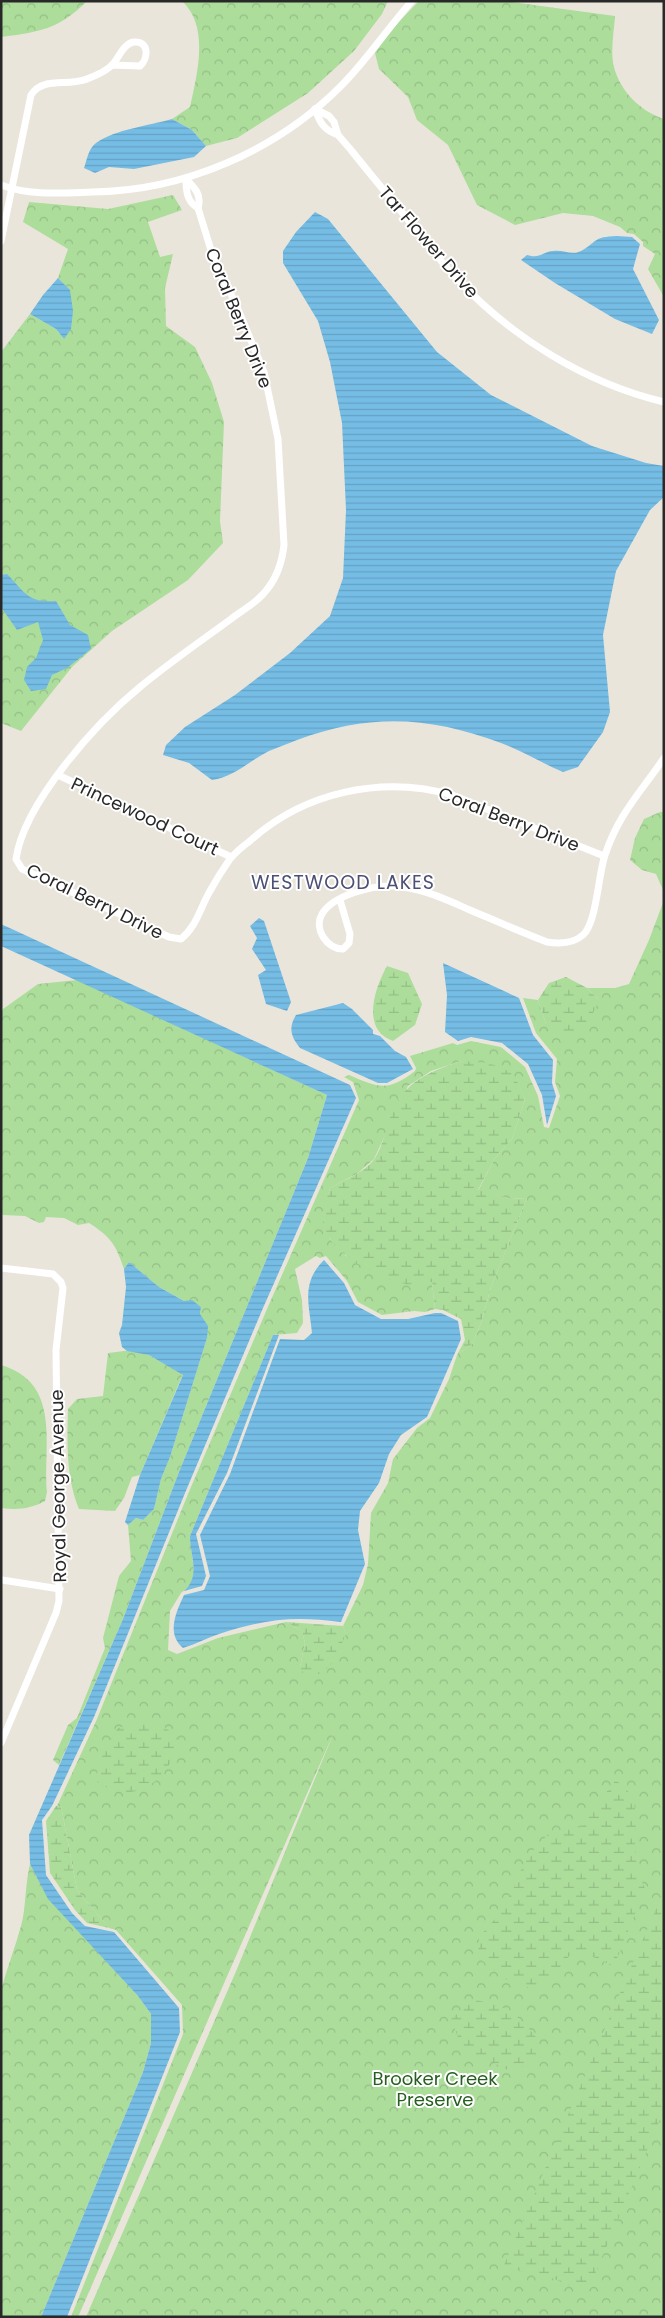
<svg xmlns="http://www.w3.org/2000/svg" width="665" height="2318" font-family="Poppins,sans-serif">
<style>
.forest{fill:url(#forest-crowns);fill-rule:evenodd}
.wetland{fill:url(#wetland-marsh)}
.water{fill:url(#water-rules)}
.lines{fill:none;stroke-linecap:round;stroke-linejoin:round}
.street{stroke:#fff;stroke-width:7}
.labels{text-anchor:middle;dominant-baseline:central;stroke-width:4;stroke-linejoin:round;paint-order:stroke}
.street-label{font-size:18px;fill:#282828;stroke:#fff}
.park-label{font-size:18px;fill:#265f1f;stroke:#fff}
.neighbourhood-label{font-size:19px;letter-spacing:1px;fill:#4c5075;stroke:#fff}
</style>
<defs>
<pattern id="forest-crowns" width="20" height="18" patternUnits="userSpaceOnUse" patternTransform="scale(1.25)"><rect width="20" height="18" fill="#acdd9b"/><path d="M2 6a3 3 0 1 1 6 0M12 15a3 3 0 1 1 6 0" fill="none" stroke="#94be86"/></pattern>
<pattern id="wetland-marsh" width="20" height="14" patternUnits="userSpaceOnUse" patternTransform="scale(1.25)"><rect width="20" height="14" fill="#acdd9b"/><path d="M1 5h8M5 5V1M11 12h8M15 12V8" fill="none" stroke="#94be86"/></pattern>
<pattern id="water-rules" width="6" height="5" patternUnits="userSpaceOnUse" patternTransform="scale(1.25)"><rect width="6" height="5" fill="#75bde5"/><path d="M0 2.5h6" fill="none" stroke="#65a2c4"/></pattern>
</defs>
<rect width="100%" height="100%" fill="#eae5db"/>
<g class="forest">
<path d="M 1,1 L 87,1 C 59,29 40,32 1,37 Z"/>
<path d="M 182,1 L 388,1 L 382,14 L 354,51 L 308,93 L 237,138 L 206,146 L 192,130 L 172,119 L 190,107 C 197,74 210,27 182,1 Z"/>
<path d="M 419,1 L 505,1 L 615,16 C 614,32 610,52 614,67 C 620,91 640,111 664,119 L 664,297 L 648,269 L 655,254 L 643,246 L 643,242 L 634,234 L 627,233 L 620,227 L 593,216 L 563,213 L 515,225 L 477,205 L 448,145 L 417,120 L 408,97 L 379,69 L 375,53 L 388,33 Z"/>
<path d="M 173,195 L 182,210 L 148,222 L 160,257 L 173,254 L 165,288 L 166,326 L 195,347 L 212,383 L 224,422 L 220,521 L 223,543 L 188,580 L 112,631 L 72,667 L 21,731 L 1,723 L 1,352 L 30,314 L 56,329 L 64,339 L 70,291 L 58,278 L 68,249 L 23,222 L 29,202 L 108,209 Z"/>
<path d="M 660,812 L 664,812 L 664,892 L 656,874 L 642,870 L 630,860 L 635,838 L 644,819 Z"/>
<path d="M 664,900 L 664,2317 L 86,2317 L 237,1969 L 334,1732 L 78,2317 L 71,2317 L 183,2034 L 182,2005 L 116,1930 L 109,1928 L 77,1890 L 61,1806 L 57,1806 L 97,1719 L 188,1494 L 267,1309 L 359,1100 L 353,1082 L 344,1077 L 349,1075 C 379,1088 388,1092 415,1071 L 416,1068 L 410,1056 L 453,1043 L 457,1045 L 471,1041 L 501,1047 L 525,1067 L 538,1096 L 544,1127 L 549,1128 L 560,1096 L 555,1082 L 557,1059 L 536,1033 L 523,998 L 538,1000 L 546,1024 L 599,1000 L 587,988 L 615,988 L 629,984 L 649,940 ZM 461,1061 L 512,1073 L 525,1099 L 512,1139 L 495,1158 L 478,1191 L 511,1199 L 527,1198 L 491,1287 L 481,1323 L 472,1344 L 457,1355 L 449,1379 L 430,1418 L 417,1428 L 393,1459 L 388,1483 L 371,1513 L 368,1564 L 363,1585 L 343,1626 L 346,1634 L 300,1667 L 305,1643 L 302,1631 L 286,1622 L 218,1638 L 177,1654 L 168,1650 L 170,1611 L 181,1593 L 191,1585 L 194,1572 L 190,1536 L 273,1335 L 297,1333 L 303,1323 L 302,1300 L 295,1269 L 316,1256 L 320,1258 L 326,1256 L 347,1281 L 358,1302 L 382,1315 L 414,1311 L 425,1312 L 435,1309 L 432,1282 L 407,1284 L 346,1256 L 330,1239 L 322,1217 L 330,1188 L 358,1173 L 374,1159 L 408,1086 L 431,1071 Z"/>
<path d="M 77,980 L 327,1095 L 308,1158 L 179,1472 L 123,1619 L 59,1765 L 53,1760 L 68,1725 L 77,1718 L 105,1648 L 103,1638 L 119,1576 L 131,1561 L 128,1525 L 136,1518 L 143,1520 L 154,1509 L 161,1479 L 170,1457 L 207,1338 L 200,1314 L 201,1307 L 192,1301 L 184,1301 L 159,1287 L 129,1262 L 124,1269 C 116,1245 111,1237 89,1223 L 78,1225 L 64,1218 L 46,1217 L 44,1222 L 39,1223 L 25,1216 L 3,1215 L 1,1212 L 1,1015 L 3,1009 L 38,984 Z"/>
<path d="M 132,1350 L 149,1355 L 183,1374 L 140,1475 L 132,1477 L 124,1498 L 115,1511 L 79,1509 C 66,1477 67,1443 68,1409 L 77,1399 L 103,1396 L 108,1353 Z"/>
<path d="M 1,1365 C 62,1383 43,1445 47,1492 L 45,1501 C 30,1509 18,1510 1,1508 Z"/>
<path d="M 30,1864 L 49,1899 L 138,1996 L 151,2014 L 151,2043 L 143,2072 L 41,2317 L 1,2317 L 1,1990 C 7,1968 15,1948 21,1926 C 26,1909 25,1884 30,1864 Z"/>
</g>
<g class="wetland">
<path d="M 387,966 L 408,973 L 422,1004 L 415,1025 L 393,1041 C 361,1030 374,989 387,966 Z"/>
<path d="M 566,977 L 587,988 L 599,1000 L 589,1022 L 567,1035 L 546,1024 L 538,1000 L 549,983 Z"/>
<path d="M 461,1061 L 489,1063 L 513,1073 L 525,1099 L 512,1139 L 495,1158 L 478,1190 L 511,1199 L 527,1198 L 491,1287 L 481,1323 L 472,1344 L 457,1355 L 465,1340 L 461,1319 L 443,1310 L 435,1309 L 432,1282 C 424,1283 413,1286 405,1284 C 376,1276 325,1253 322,1217 C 322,1209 328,1196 330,1188 C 344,1180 366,1172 375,1158 C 383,1145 386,1129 391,1115 C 404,1081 429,1072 461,1061 Z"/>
<path d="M 286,1622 L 343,1626 L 346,1634 C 336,1656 333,1673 306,1678 L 300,1667 L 305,1643 L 302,1631 Z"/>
<path d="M 139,1723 L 161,1724 L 180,1740 C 169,1780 133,1810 95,1780 L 105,1747 L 118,1728 Z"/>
<path d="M 615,1780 C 644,1798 634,1822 635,1851 C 636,1864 640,1877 645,1889 L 614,1966 L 591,1956 L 570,1955 L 552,1976 L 534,1989 L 505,1979 L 478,1957 L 479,1937 L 503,1910 L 527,1857 L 551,1831 L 582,1827 Z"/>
<path d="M 56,1806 L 61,1806 L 77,1890 L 109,1928 L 87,1923 L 75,1910 L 50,1873 L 46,1821 Z"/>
<path d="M 664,1890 L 664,2110 L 587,2293 L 524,2266 L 522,2272 L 504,2265 Z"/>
<path d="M 474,2000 C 508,2006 517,2013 538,2040 L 534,2063 L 508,2070 L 462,2048 L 451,2019 Z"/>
</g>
<g class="water">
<path d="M 172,119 L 192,130 L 206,146 L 194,157 L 134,169 L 109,167 L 95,173 L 84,168 C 87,160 88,149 96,143 C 116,129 148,126 172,119 Z"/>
<path d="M 315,212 L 328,219 L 437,352 L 491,395 L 592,446 L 646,463 L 664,466 L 664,497 L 650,510 L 616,571 L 603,635 L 610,712 L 603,732 L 578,767 L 563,772 C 542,763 522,751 501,743 C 429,716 370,713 297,740 C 288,744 278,747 269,751 C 249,761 234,777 212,780 L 189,763 L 163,755 L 166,745 L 185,727 L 235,695 L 290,653 L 330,616 L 343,578 L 346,510 L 342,423 L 330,362 L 318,321 L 283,263 L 283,251 L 296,232 Z"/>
<path d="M 617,236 L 632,237 L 640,244 L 633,269 L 659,320 L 652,334 L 615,319 L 555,283 L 521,260 L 527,255 C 541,259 541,252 553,251 C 563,249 571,256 581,251 C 599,241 592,237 617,236 Z"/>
<path d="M 58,278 L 70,290 L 73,311 L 71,329 L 64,339 L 56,329 L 30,314 L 43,295 Z"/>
<path d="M 7,574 C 25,592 27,603 56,601 L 70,625 L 88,635 L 91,649 L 67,668 L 52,675 L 46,689 L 31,691 L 24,680 L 27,667 L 36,658 L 43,640 L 38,622 L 17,630 L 1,607 L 1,575 Z"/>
<path d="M 259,918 L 264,921 L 291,1002 L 287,1011 L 266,1004 L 258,975 L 266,970 L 252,949 L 257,938 L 250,926 Z"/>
<path d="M 1,924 L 350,1085 L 356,1098 L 263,1308 L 185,1493 L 94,1717 L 52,1806 L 42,1820 L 46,1875 L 72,1913 L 85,1926 L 114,1932 L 179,2008 L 180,2032 L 67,2317 L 41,2317 L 143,2072 L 151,2043 L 151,2014 L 138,1996 L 48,1899 L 30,1864 L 29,1835 L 123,1619 L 179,1472 L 308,1158 L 327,1095 L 1,946 Z"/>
<path d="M 443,963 L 519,998 L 533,1035 L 553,1060 L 552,1083 L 556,1096 L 547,1125 L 542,1095 L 528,1064 L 502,1043 L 471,1037 L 458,1041 L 445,1032 L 447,995 Z"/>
<path d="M 343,1003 L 352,1009 L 373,1030 L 373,1034 L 380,1036 L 395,1051 L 406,1057 L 413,1069 L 387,1083 L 378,1083 L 300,1048 C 291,1037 288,1028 296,1015 Z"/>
<path d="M 324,1260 L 344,1283 L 355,1305 L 381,1319 L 408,1319 L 435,1313 L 441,1313 L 458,1321 L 461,1339 L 427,1417 L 401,1435 L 389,1454 L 379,1483 L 360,1511 L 358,1530 L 365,1564 L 341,1622 C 292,1616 266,1619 219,1634 C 207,1638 196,1644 183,1648 C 166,1634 176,1612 184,1595 L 204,1590 L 210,1576 L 200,1535 L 230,1474 L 280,1339 L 304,1340 L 312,1333 C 309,1303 301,1283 324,1260 Z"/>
<path d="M 129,1262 L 159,1287 L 184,1301 L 192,1300 L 201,1307 L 200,1314 L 208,1326 L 207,1338 L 170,1457 L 161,1479 L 154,1509 L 143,1520 L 136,1518 L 128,1525 L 125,1522 L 140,1475 L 183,1375 L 149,1355 L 127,1351 L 122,1347 L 119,1333 L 122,1325 L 126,1287 L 124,1269 Z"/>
<path d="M 273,1335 L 279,1335 L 227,1473 L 196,1534 L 206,1576 L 202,1586 L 184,1591 C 201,1576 190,1556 190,1536 Z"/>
</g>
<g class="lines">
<g class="street">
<path d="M 315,109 L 329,116 L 334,122 L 338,135 L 351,150 C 374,179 398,207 421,236 C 433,250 444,266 457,279 C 513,338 585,383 664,402"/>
<path d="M 315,109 C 320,123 324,130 338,135"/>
<path d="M 186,179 C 195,188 202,195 198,208 L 215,263 L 235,302 L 264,372 L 278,439 L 284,545 C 282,563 276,580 264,593 C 256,603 241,611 231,619 C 201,641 169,663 140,687 C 96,723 24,803 16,859 L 22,869 L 33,874 L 169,937 L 181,939 C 197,926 200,908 210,891 C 216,880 223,869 230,859 C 236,852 243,846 250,841 C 304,792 382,775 452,795 L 604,856"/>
<path d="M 186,179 C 186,191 187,202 198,208"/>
<path d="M 1,185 C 29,196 63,193 92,192 C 184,191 276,151 341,86 C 367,60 387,29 412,1"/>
<path d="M 1,241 L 31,95 C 43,76 67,87 87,79 C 95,76 108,70 113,64 C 119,57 124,43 134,42 C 150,41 148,59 140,66 L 112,65"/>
<path d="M 58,775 L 231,857"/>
<path d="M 340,900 L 350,934 L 349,943 L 343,949 C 328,950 313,929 322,914 C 333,895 373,885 394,886 C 422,888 445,899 470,910 C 496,921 521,932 547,942 C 560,944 573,944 583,935 C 597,922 598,875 605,855 C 619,813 641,792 664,758"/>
<path d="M 1,1268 L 53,1274 L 61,1282 L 63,1288 L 56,1350 L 59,1601 L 56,1613 L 1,1743"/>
<path d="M 2,1580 L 60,1589"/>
</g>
</g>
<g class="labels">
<g class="street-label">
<text transform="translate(429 242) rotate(49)">Tar Flower Drive</text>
<text transform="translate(239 318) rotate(68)">Coral Berry Drive</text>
<text transform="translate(145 816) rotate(25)">Princewood Court</text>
<text transform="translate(509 819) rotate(21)">Coral Berry Drive</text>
<text transform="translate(95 901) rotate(26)">Coral Berry Drive</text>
<text transform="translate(58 1486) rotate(-91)">Royal George Avenue</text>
</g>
<g class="park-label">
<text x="435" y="2078">Brooker Creek<tspan x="435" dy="21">Preserve</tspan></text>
</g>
<g class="neighbourhood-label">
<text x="343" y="882">WESTWOOD LAKES</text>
</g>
</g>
<rect width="665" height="2318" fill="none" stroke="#282828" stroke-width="5"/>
</svg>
